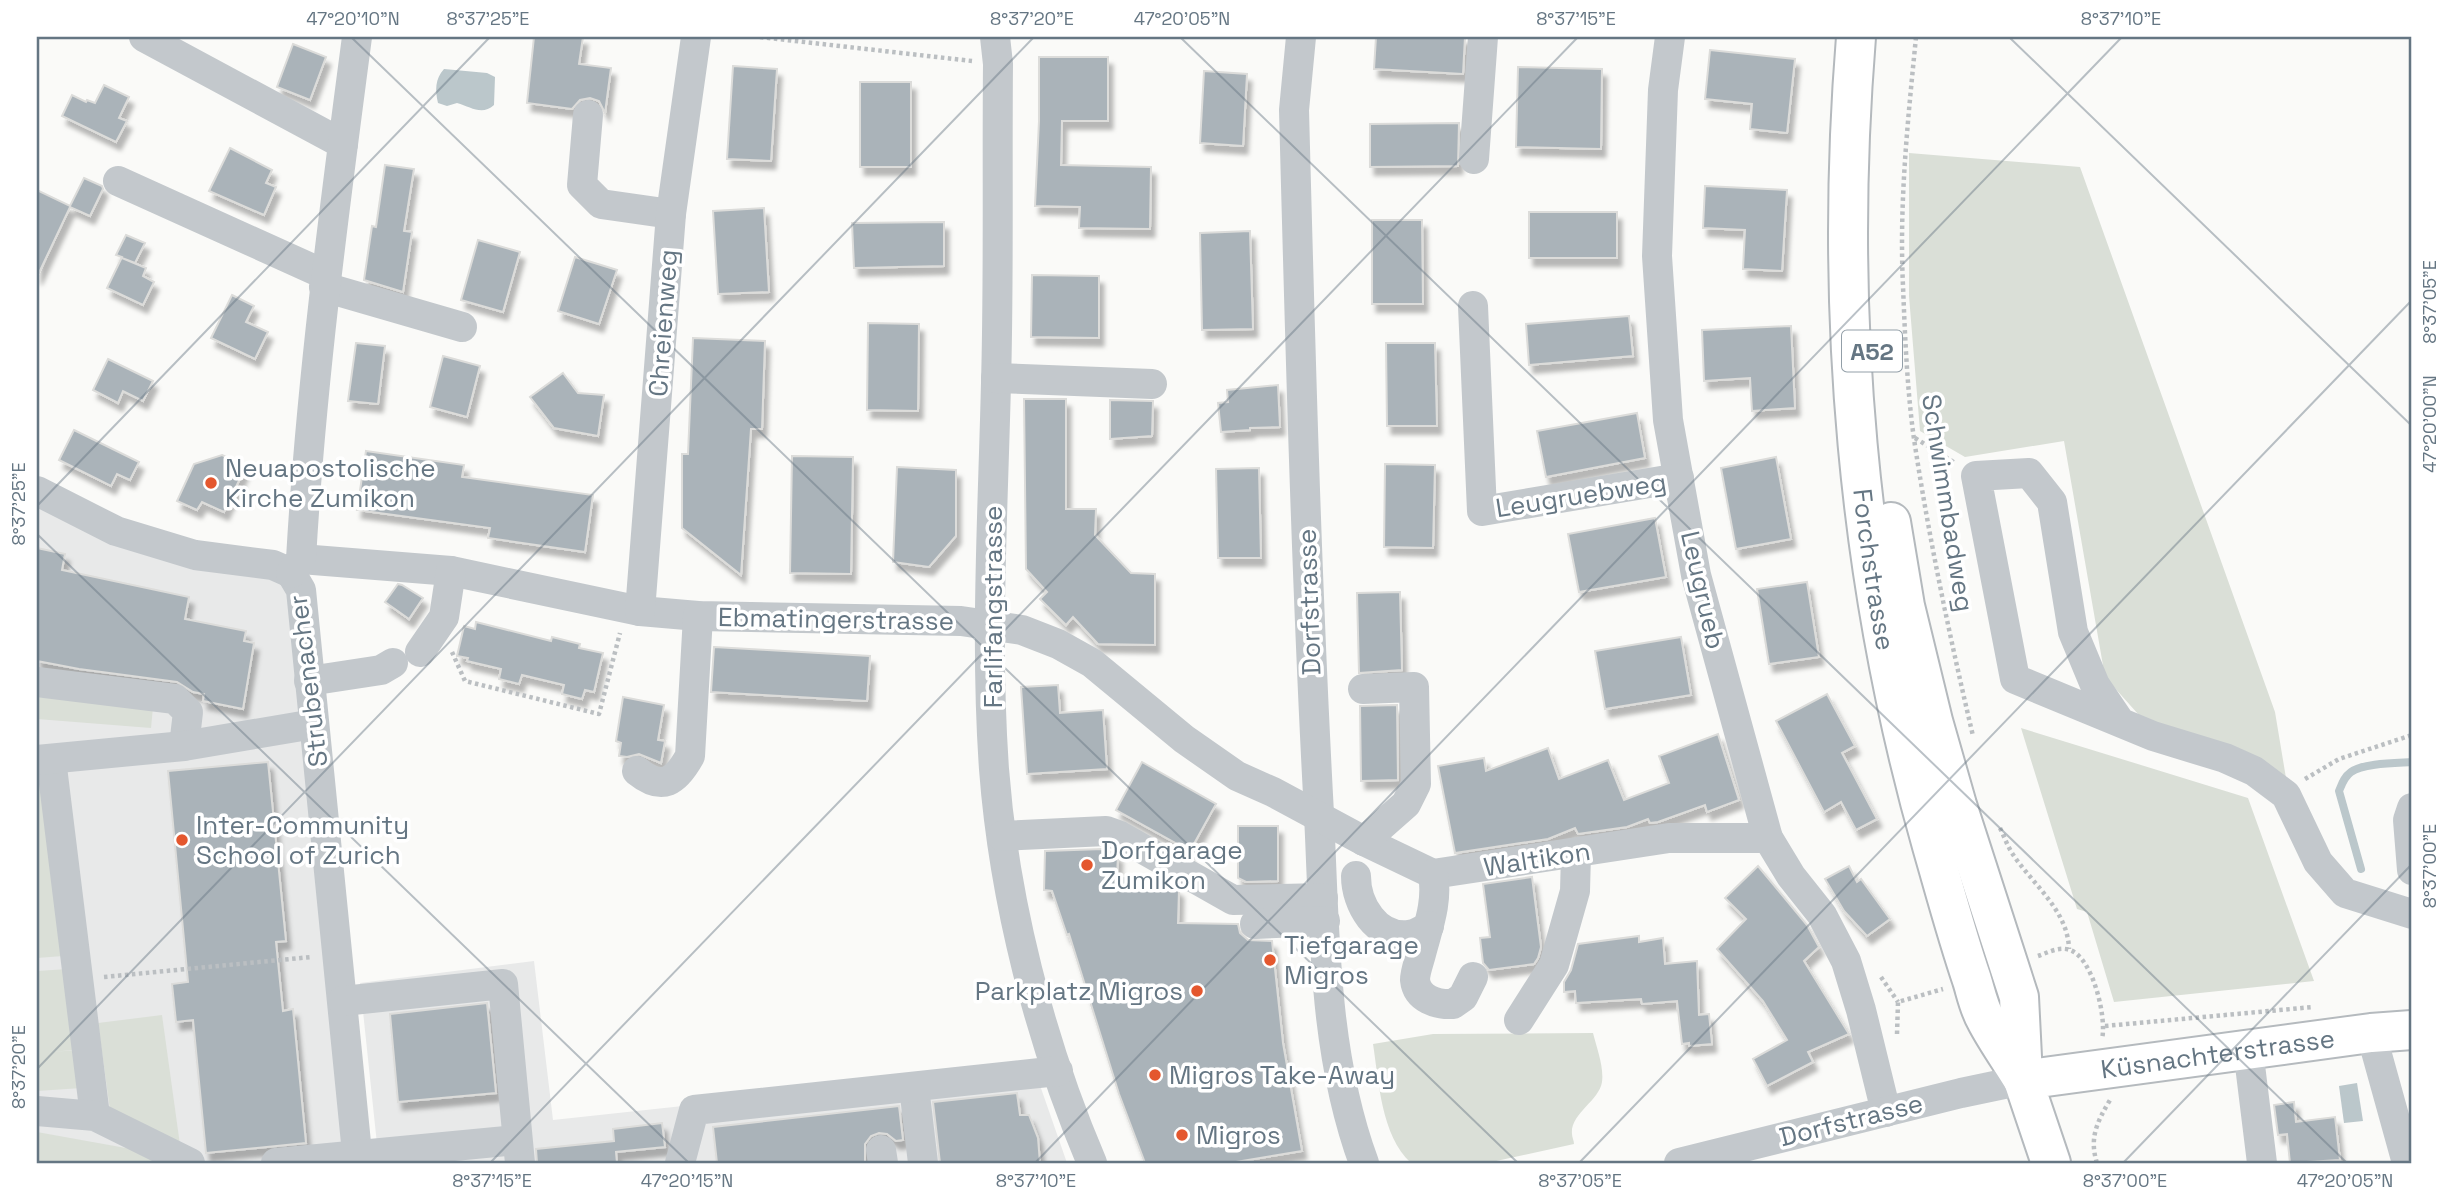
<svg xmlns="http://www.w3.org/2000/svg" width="2449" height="1200" font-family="'Space Grotesk',sans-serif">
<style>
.built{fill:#e8e9e9}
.green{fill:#dadfd7}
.water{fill:#bbc7cb}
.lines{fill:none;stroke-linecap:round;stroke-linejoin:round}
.stream{stroke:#bbc7cb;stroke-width:8}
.building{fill:#aab3b9;stroke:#dcdcda;stroke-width:2;filter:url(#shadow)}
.major-casing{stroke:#b5babe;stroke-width:42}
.highway-casing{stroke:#b4b9bd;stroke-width:42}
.path{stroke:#bbbfc2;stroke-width:4.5;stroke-dasharray:3.5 3.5;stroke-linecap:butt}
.minor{stroke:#c3c8cc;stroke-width:30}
.major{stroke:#fff;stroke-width:38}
.highway{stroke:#fff;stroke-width:38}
.ticks{fill:none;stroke:#657683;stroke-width:2;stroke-opacity:0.45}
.poi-dot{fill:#e4572e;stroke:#fff;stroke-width:2.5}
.labels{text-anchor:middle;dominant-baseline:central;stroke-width:7;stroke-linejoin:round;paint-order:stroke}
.shield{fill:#fff;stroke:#939fa8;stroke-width:2}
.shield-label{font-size:24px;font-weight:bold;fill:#657683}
.street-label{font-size:26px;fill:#657683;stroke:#fff}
.poi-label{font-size:26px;fill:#657683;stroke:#fff;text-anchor:start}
.neatline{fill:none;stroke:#657683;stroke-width:2.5}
.ticks-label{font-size:18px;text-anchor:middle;fill:#657683}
</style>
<defs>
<filter id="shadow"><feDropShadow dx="4.5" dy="8" stdDeviation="2" flood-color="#0004"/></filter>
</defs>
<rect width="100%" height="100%" fill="#fafaf8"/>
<g class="built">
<path d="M 37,491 L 291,573 L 358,1156 L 276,1163 L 169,1163 L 37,1139 Z"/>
<path d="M 534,961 L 553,1120 L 1034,1068 L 1067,1163 L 379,1163 L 360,983 Z"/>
</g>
<g class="green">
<path d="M 1909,153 L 2080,167 L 2275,712 L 2287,784 L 2146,723 L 2105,677 L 2064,441 L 1965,457 L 1920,431 L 1909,296 Z"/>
<path d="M 37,697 L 153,707 L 151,728 L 37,719 Z"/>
<path d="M 2021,728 L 2248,798 L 2314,981 L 2114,1002 L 2087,912 L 2077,909 Z"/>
<path d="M 44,781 L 63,956 L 37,958 L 37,782 Z"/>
<path d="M 68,969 L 75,1050 L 50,1052 L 79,1050 L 82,1088 L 37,1091 L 37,971 Z"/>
<path d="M 162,1015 L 181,1152 L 111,1117 L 98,1023 Z"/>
<path d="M 1593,1033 C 1597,1049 1604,1067 1602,1082 C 1599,1101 1570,1114 1572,1134 C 1572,1137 1574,1141 1574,1144 L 1487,1163 L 1411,1163 C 1381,1135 1379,1082 1373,1044 L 1433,1034 Z"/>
<path d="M 37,1132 L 148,1152 L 171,1163 L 37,1163 Z"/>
</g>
<g class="water">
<path d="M 444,69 L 487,73 L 495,77 L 494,105 C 482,116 471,107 457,103 L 447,106 L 438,103 C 435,90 435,79 444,69 Z"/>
<path d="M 2357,1083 L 2363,1121 L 2344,1123 L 2339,1086 Z"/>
</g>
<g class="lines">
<path class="stream" d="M 2361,869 L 2339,791 C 2342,784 2344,777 2351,772 C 2363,763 2397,763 2412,762"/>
</g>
<g class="building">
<path d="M 534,37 L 583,37 L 579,64 L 611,68 L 605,113 L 599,101 L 590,98 L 580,100 L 572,109 L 527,103 Z"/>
<path d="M 1376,37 L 1465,37 L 1463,74 L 1374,69 Z"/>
<path d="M 293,44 L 326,57 L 310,100 L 277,87 Z"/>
<path d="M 1710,50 L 1795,59 L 1787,133 L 1750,129 L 1752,104 L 1705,99 Z"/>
<path d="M 1039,57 L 1108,57 L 1108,121 L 1062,121 L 1061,165 L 1151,167 L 1150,229 L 1079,228 L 1080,207 L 1035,206 L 1039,121 Z"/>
<path d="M 733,66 L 777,69 L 771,161 L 727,159 Z"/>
<path d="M 1518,67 L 1602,69 L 1601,149 L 1516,147 Z"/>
<path d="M 1204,71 L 1247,74 L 1243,146 L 1200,143 Z"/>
<rect x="860" y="82" width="51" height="85"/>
<path d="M 104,85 L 129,97 L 119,118 L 127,121 L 116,142 L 62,116 L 72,95 L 86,102 L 87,100 L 95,103 Z"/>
<path d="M 1459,123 L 1458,166 L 1370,167 L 1370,124 Z"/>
<path d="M 230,148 L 272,170 L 266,183 L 276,187 L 264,215 L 209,191 Z"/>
<path d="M 385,165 L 414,169 L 404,231 L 412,232 L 403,292 L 364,280 L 372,226 L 376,227 Z"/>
<path d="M 84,178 L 102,186 L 103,189 L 90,216 L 70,207 L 37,277 L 37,190 L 70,206 Z"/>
<path d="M 1705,186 L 1787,190 L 1782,271 L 1743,269 L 1745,230 L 1703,228 Z"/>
<path d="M 764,208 L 769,292 L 718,294 L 713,211 Z"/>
<rect x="1529" y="212" width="88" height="46"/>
<path d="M 1372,220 L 1422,220 L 1423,304 L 1372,304 Z"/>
<path d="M 944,222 L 944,266 L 854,268 L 852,223 Z"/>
<path d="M 1250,231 L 1253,329 L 1202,330 L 1200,233 Z"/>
<path d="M 126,235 L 145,243 L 135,263 L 122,258 L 146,268 L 143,276 L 154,282 L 143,305 L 107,288 L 122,257 L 116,255 Z"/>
<path d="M 478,240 L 520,252 L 503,312 L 461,300 Z"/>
<path d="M 575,257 L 617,270 L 599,324 L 558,311 Z"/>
<path d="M 1032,275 L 1099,276 L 1099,338 L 1031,337 Z"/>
<path d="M 232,295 L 254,306 L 246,322 L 268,332 L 255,359 L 211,338 Z"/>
<path d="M 1629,316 L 1633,356 L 1529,365 L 1526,324 Z"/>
<path d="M 868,323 L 919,324 L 918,411 L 867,410 Z"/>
<path d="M 1791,326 L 1795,408 L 1752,411 L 1750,378 L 1704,381 L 1702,330 Z"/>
<path d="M 693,338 L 765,341 L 762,429 L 751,429 L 741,575 L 682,528 L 682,454 L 688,454 Z"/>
<path d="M 356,343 L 385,346 L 378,404 L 348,401 Z"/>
<path d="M 1386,343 L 1435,343 L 1437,426 L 1387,426 Z"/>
<path d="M 443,356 L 480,366 L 467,417 L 430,407 Z"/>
<path d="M 108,359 L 153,381 L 143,401 L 123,391 L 118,403 L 93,390 Z"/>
<path d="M 563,373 L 578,393 L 604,395 L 598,436 L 554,428 L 530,397 Z"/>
<path d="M 1278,385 L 1280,427 L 1250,428 L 1250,430 L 1221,432 L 1218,403 L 1228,402 L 1227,390 Z"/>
<path d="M 1024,399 L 1066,399 L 1066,509 L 1096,509 L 1095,535 L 1131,573 L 1155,574 L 1155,645 L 1098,644 L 1073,617 L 1066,625 L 1040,599 L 1047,592 L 1026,569 Z"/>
<path d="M 1110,400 L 1153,401 L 1152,436 L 1110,439 Z"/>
<path d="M 1637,413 L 1645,458 L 1546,477 L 1537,431 Z"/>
<path d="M 74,430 L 139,462 L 130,480 L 117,474 L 111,486 L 59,460 Z"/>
<path d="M 366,451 L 464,465 L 462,477 L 593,495 L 585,552 L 488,538 L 490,528 L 357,510 Z"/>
<path d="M 222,455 L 246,466 L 224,512 L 202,502 L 197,510 L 177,501 L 194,464 Z"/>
<path d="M 792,456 L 853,457 L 851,574 L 790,573 Z"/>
<path d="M 1776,457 L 1791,539 L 1736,549 L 1721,468 Z"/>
<path d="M 1385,464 L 1435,465 L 1433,548 L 1384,547 Z"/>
<path d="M 897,467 L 956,470 L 956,536 L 929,567 L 893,562 Z"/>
<path d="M 1259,468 L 1261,558 L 1218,558 L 1216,469 Z"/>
<path d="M 1655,518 L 1666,577 L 1579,592 L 1568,534 Z"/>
<path d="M 37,548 L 65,554 L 62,570 L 189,597 L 185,619 L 246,631 L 244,641 L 254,643 L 243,709 L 203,701 L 204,694 L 193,692 L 177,682 L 79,669 L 37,661 Z"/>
<path d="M 1807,582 L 1819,657 L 1769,664 L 1757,589 Z"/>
<path d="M 398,584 L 402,585 L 423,598 L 409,619 L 385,602 Z"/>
<path d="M 1400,592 L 1402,670 L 1359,673 L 1357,593 Z"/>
<path d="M 476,622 L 551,641 L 552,637 L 580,644 L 579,648 L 603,653 L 594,692 L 585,690 L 582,699 L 562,694 L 564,685 L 522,675 L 519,684 L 499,679 L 501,669 L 467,661 L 468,658 L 457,656 L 464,626 L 475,629 Z"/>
<path d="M 1681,637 L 1691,695 L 1605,709 L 1595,651 Z"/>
<path d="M 714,647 L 870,656 L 867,701 L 711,692 Z"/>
<path d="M 1058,685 L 1060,713 L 1103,710 L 1107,769 L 1027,774 L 1021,687 Z"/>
<path d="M 1827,694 L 1855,746 L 1842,753 L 1877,819 L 1856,830 L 1841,802 L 1824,812 L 1776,721 Z"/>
<path d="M 623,697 L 664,705 L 658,740 L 665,741 L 661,763 L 639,754 L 627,757 L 619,756 L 621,743 L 616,741 Z"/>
<path d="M 1397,705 L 1398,780 L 1361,781 L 1360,706 Z"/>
<path d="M 1718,734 L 1739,800 L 1707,812 L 1705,805 L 1658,822 L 1650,823 L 1648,819 L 1627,827 L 1578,834 L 1575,828 L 1548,839 L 1455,853 L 1438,766 L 1484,758 L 1486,771 L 1548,748 L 1559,779 L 1608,760 L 1624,800 L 1669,783 L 1659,756 Z"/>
<path d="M 268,762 L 286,941 L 276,942 L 283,1011 L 293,1009 L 306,1143 L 206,1153 L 193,1020 L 176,1022 L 172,984 L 188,982 L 168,771 Z"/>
<path d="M 1142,762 L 1216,804 L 1190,851 L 1116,810 Z"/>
<path d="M 1238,826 L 1278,826 L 1278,881 L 1246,882 L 1238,878 Z"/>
<path d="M 1103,849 L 1118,855 L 1117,876 L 1157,877 L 1179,890 L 1178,923 L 1238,924 L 1240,933 L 1248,940 L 1272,941 L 1283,1043 L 1302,1151 L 1230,1163 L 1145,1163 L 1119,1094 L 1069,934 L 1067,935 L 1052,891 L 1044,890 L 1045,851 Z"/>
<path d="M 1758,866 L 1807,925 L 1819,947 L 1804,961 L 1849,1034 L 1808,1052 L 1813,1062 L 1767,1086 L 1753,1059 L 1787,1040 L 1763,1001 L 1717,949 L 1746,919 L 1725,898 Z"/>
<path d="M 1849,866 L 1857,882 L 1861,879 L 1890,919 L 1867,936 L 1844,911 L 1825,879 Z"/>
<path d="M 1532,877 L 1541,947 L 1538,958 L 1534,964 L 1489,970 L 1483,963 L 1480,938 L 1490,937 L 1483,884 Z"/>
<path d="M 1639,936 L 1639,942 L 1663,938 L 1665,964 L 1697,961 L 1699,1015 L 1709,1014 L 1712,1044 L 1689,1046 L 1689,1043 L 1682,1044 L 1677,1001 L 1642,1004 L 1641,999 L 1576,1003 L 1575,991 L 1564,992 L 1564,982 L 1571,970 L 1578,944 Z"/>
<path d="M 487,1003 L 496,1093 L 398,1102 L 390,1014 Z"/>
<path d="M 1017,1093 L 1020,1115 L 1029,1115 L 1038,1138 L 1040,1163 L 940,1163 L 933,1102 Z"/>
<path d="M 2294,1102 L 2296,1122 L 2335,1117 L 2340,1160 L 2290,1163 L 2287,1134 L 2278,1135 L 2274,1105 Z"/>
<path d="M 899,1106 L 903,1140 L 896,1141 L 887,1134 L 879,1133 L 871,1136 L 865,1144 L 865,1163 L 717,1163 L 713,1127 Z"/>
<path d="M 662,1123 L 665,1147 L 616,1152 L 617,1163 L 537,1163 L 536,1149 L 614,1141 L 613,1129 Z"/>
</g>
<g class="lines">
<g class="major-casing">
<g id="major">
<path id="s1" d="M 2051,1163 L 2023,1080 L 2371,1033 L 2412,1030"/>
</g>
</g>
<g class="highway-casing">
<g id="highway">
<path id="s2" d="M 1856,37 C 1834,308 1857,583 1932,846 C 1945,891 1957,936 1972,980 C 1976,993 1979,1008 1986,1020 C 1997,1041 2011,1060 2023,1080"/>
<path d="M 1891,522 L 1905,606 L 1933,721 L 1957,805 L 2019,997 L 2023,1077"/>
</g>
</g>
<g class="path">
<path d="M 760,37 L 972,61"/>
<path d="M 1916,37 C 1908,119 1899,202 1903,286 C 1905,336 1907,389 1914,439 C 1929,539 1950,638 1973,736"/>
<path d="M 1915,438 L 1955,463"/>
<path d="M 452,652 L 465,681 L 599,714 L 620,633"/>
<path d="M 2305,779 L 2339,759 L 2412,735"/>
<path d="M 2000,828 C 2004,836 2007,845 2012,853 C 2032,884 2068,910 2069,949"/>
<path d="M 2038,956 C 2047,953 2059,946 2070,950 C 2093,958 2107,1018 2102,1039"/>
<path d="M 104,977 L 311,957"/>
<path d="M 1881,977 L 1898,1002"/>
<path d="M 2105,1026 L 2313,1007"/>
<path d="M 1897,1034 L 1898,1002 L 1943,989"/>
<path d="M 2097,1163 C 2089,1138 2097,1122 2110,1100"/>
</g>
<g class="minor">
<path d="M 144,37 L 343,144"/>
<path d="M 995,37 L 998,64 C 997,170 999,277 996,383 C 993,511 985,640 994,769 C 1004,901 1040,1041 1092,1163"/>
<path d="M 1301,37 L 1294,110 C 1300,338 1306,567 1318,795 C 1325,918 1321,1047 1364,1163"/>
<path d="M 1670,37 L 1663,90 L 1657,256 L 1668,420 L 1696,575 L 1768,838 L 1791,876 L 1822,915 L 1846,961 L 1861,1010 L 1886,1112"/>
<path d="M 588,115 L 582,185 L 601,204 L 671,214"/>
<path d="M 1474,159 L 1483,37"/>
<path d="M 118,181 L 326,275"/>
<path d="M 324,287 L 462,327"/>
<path d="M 1473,306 L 1482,511 L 1679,478"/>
<path d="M 996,378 L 1152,384"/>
<path d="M 37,491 L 116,531 L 195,555 L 273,565 L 291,573"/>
<path d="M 301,559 L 451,571 L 640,611 L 698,616 L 961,621 L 1022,630 L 1058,644 L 1092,663 L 1184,739 L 1237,776 L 1273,792 L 1364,841 L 1433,874 L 1669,838 L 1768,838"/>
<path d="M 291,573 L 301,590 L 358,1163"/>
<path d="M 291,573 L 301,559 C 311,384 334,211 357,37"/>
<path d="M 640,611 L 671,214 L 696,37"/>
<path d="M 420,652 L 444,617 L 451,571"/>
<path d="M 309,681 L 381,670 L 393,663"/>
<path d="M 37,682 L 175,699 L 188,712 L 184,746"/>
<path d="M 1363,689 L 1414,687 L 1416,784 L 1406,804 L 1364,841"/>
<path d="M 2120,722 L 2095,685 L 2073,632 L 2052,502 L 2029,473 L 1976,476 L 2015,679 L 2153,736 L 2225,758 L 2254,771 L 2286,795 L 2318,862 L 2345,893 L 2412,914"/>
<path d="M 51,759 L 95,1116"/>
<path d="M 37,760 L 184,746 L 314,724"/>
<path d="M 637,771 C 663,792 676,781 690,756 L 698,616"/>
<path d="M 2412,808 L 2408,820 L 2412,870"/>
<path d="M 1002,836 L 1106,831 L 1120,836 L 1233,900 L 1323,898"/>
<path d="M 1433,874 C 1438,902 1428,927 1421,954 C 1419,962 1415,972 1415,980 C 1417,999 1437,1005 1453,1004 L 1463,997 L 1473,977"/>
<path d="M 1356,876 C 1356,904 1376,939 1409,935 C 1416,934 1423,930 1429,926"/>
<path d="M 1255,924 L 1325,921"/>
<path d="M 343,1001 L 503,984 L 520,1163"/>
<path d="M 1519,1020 L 1554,965 L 1575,891 L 1576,854"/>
<path d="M 2371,1033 L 2407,1163"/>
<path d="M 2248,1049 L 2262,1163"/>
<path d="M 914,1087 L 923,1163"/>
<path d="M 37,1111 L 95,1116 L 190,1163"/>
<path d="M 881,1150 L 883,1163"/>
<path d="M 276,1163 L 517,1140"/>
<path d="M 680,1163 L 694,1110 L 1058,1071"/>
<path d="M 1679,1163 L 1961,1093 L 2023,1080"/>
</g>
<use href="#major" class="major"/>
<use href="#highway" class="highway"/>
</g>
<path class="ticks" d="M 351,37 L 1518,1163M 1180,37 L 2347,1163M 2009,37 L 2412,426M 37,506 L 490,37M 37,534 L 689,1163M 37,1069 L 1034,37M 490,1163 L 1578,37M 1035,1163 L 2122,37M 1579,1163 L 2412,300M 2123,1163 L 2412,864"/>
<g class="poi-dot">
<circle cx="211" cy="483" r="7"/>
<circle cx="182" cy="840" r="7"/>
<circle cx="1087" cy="865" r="7"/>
<circle cx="1270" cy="960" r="7"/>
<circle cx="1197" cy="991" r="7"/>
<circle cx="1155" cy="1075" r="7"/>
<circle cx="1182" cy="1135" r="7"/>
</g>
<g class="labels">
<rect class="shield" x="1842" y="330.5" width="60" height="41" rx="5"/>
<g class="shield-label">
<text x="1872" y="351">A52</text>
</g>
<g class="street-label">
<text transform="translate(663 323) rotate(-86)">Chreienweg</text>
<text transform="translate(1581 495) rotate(-9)">Leugruebweg</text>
<text transform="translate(1948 503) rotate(81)">Schwimmbadweg</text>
<text stroke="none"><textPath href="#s2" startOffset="534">Forchstrasse</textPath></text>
<text transform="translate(1703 590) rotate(77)">Leugrueb</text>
<text transform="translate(1309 602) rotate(-92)">Dorfstrasse</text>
<text transform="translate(993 607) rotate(-90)">Farlifangstrasse</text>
<text transform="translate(836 619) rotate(1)">Ebmatingerstrasse</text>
<text transform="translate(308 681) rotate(-97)">Strubenacher</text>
<text transform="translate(1537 859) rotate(-9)">Waltikon</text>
<text stroke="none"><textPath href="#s1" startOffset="284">Küsnachterstrasse</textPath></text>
<text transform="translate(1851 1120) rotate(-14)">Dorfstrasse</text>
</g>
<g class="poi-label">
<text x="225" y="468">Neuapostolische<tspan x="225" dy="30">Kirche Zumikon</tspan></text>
<text x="196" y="825">Inter-Community<tspan x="196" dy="30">School of Zurich</tspan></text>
<text x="1101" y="850">Dorfgarage<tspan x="1101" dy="30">Zumikon</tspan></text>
<text x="1284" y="945">Tiefgarage<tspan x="1284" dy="30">Migros</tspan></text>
<text x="1183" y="991" text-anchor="end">Parkplatz Migros</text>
<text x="1169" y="1075">Migros Take-Away</text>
<text x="1196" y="1135">Migros</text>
</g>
</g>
<rect width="2449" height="1200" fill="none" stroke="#ffffff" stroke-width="77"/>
<rect x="38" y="38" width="2372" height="1124" class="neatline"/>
<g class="ticks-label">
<text x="353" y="25">47°20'10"N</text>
<text x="488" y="25">8°37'25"E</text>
<text x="1032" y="25">8°37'20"E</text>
<text x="1182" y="25">47°20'05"N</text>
<text x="1576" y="25">8°37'15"E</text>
<text x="2121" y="25">8°37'10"E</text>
<text transform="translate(2430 302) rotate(-90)" y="6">8°37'05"E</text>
<text transform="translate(2430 424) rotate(-90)" y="6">47°20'00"N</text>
<text transform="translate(19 504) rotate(-90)" y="6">8°37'25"E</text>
<text transform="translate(2430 866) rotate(-90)" y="6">8°37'00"E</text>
<text transform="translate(19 1067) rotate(-90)" y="6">8°37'20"E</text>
<text x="492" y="1187">8°37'15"E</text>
<text x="687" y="1187">47°20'15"N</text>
<text x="1036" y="1187">8°37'10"E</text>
<text x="1580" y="1187">8°37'05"E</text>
<text x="2125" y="1187">8°37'00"E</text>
<text x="2345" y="1187">47°20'05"N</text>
</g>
</svg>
